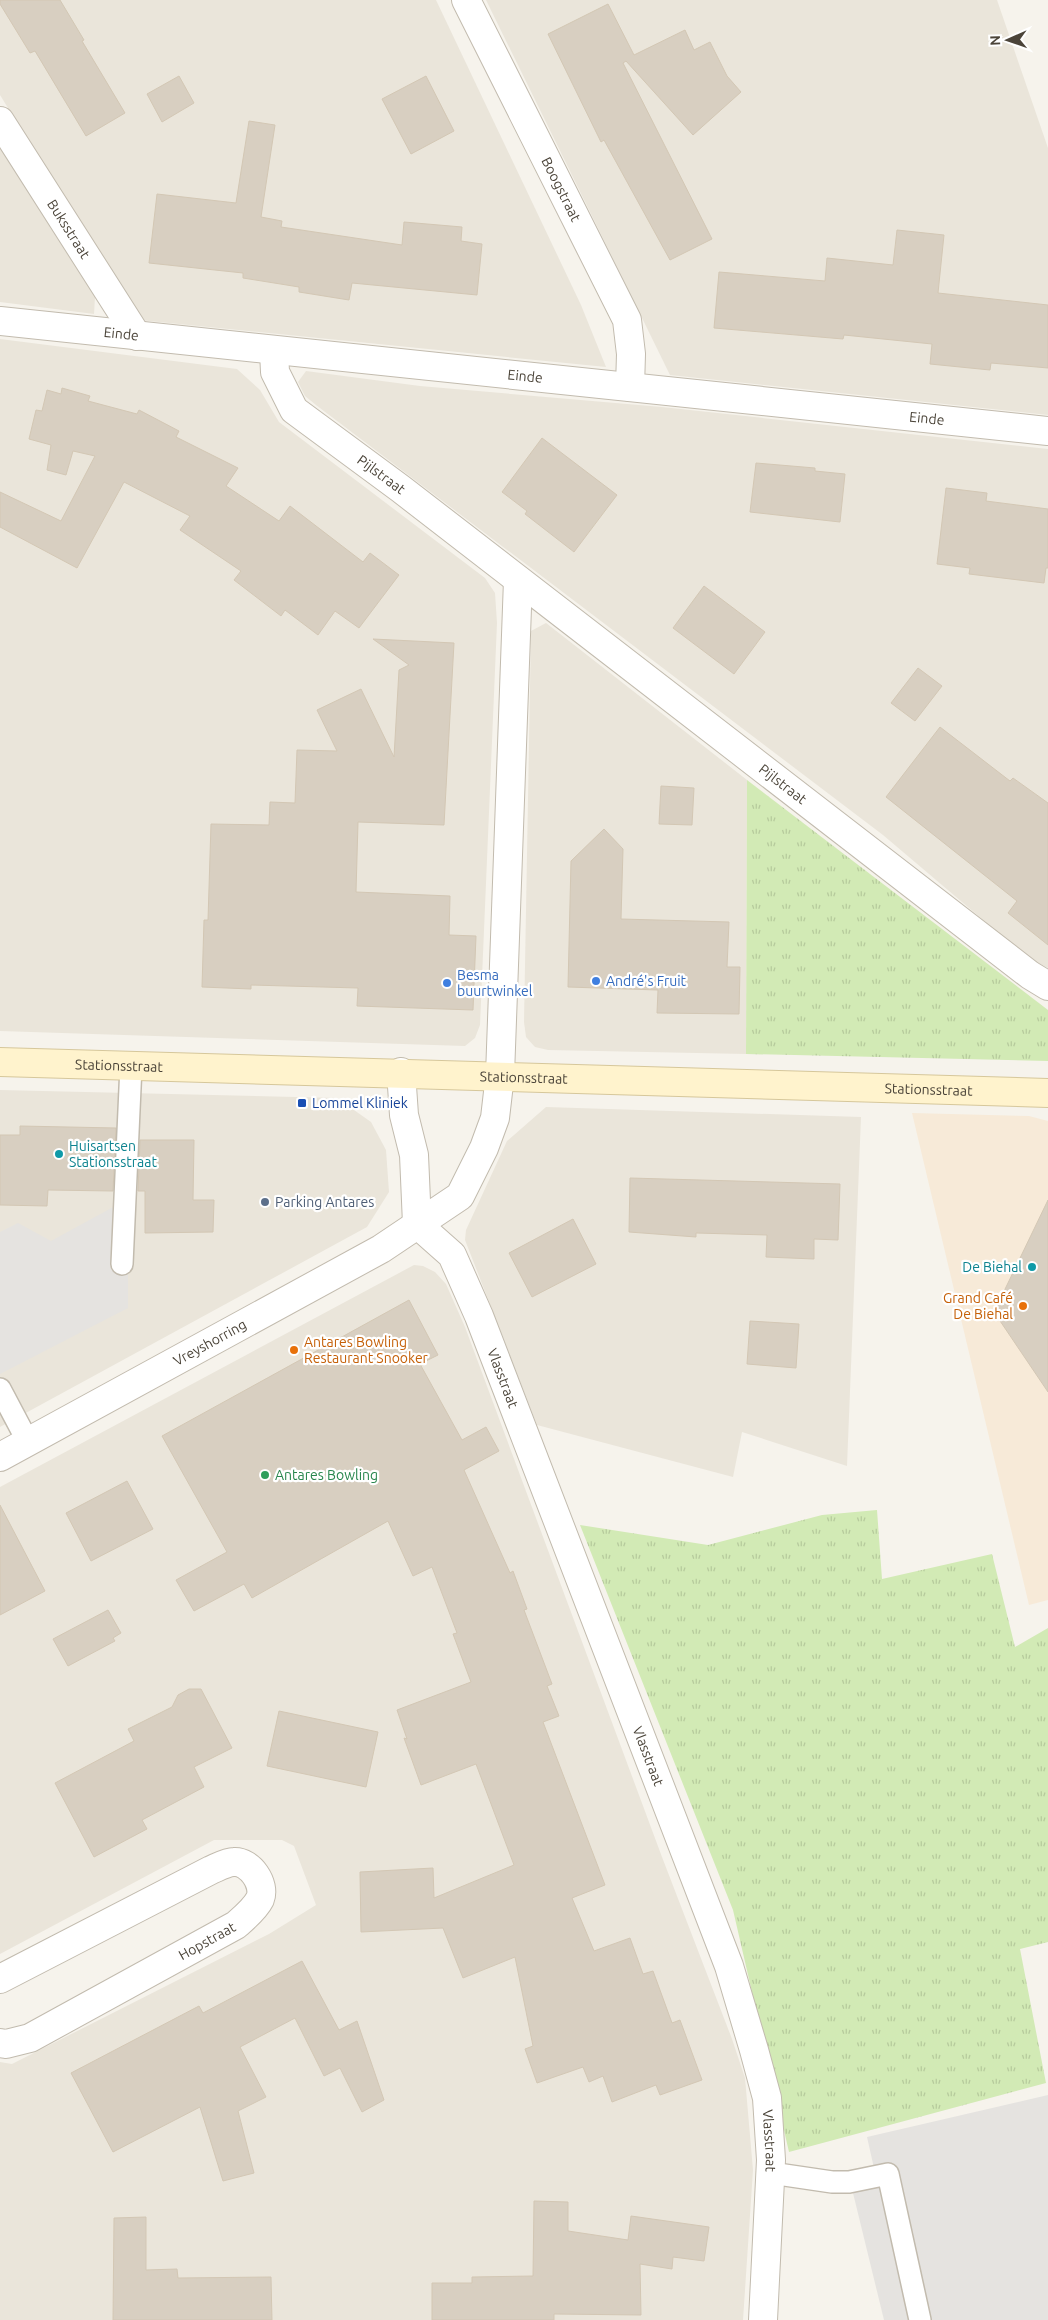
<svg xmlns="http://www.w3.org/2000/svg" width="1048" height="2320" font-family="Ubuntu,sans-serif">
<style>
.residential{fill:#eae5da}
.commercial{fill:#f7ead8}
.grass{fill:url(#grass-tufts)}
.parking{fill:#e5e3e0}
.building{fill:#d8cfc1;stroke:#d3c7b4}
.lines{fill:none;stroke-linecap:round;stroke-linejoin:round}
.lane-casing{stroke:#c2bbae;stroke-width:24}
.street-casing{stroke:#c2bbae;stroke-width:30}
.secondary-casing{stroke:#d6c79b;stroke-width:30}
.lane{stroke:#fff;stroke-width:21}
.street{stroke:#fff;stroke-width:28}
.secondary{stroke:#fff3cd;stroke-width:28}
.shop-dot{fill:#3f7fe0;stroke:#fff;stroke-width:2}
.transit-dot{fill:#1a4fb4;stroke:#fff;stroke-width:2}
.culture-dot{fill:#0f9aa8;stroke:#fff;stroke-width:2}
.service-dot{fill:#5c6f8a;stroke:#fff;stroke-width:2}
.food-dot{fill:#e8710a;stroke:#fff;stroke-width:2}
.leisure-dot{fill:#2e9e5b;stroke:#fff;stroke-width:2}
.labels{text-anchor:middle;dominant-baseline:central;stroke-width:4.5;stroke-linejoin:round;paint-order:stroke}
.street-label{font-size:14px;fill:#4b4439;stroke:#fff}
.shop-label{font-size:14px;fill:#366cbe;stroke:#fff;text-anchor:start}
.transit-label{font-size:14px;fill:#164399;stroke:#fff;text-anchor:start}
.culture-label{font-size:14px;fill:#0d838f;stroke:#fff;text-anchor:start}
.service-label{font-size:14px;fill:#4e5e75;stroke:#fff;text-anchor:start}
.food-label{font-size:14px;fill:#c56008;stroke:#fff;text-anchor:end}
.leisure-label{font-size:14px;fill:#27864d;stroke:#fff;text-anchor:start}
</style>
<defs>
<pattern id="grass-tufts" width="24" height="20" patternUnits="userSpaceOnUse" patternTransform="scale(1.25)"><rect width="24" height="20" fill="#d2eab5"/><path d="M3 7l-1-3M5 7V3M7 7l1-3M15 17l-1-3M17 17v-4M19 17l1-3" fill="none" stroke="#b6ca9c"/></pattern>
</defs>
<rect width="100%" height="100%" fill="#f6f3ec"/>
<g class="residential">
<path d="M 0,0 L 436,0 L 581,305 L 606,367 L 139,320 L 0,95 Z"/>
<path d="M 486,0 L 997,0 L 1048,148 L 1048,415 L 670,375 Z"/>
<path d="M 0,148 L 95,297 L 94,314 L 0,302 Z"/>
<path d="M 0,339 L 237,369 L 260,390 L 279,422 L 485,578 L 495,593 L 497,623 L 480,1025 L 475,1038 L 465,1046 L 0,1031 Z"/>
<path d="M 306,371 L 420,386 L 662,407 L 1048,449 L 1048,968 L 1027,957 L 883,835 L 316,405 L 305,396 L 298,382 Z"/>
<path d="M 546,623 L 747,780 L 746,1054 L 548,1050 L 535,1047 L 526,1037 L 524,1022 L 531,631 Z"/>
<path d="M 0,1090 L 337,1098 L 371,1122 L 386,1150 L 389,1192 L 367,1227 L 0,1427 Z"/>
<path d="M 546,1107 L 861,1117 L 847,1466 L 742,1432 L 733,1477 L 537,1425 L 465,1240 L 466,1230 L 507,1141 Z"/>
<path d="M 414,1265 L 423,1266 L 435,1272 L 446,1284 L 465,1327 L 662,1857 L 732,2039 L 745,2078 L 753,2170 L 743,2320 L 0,2320 L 0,2062 L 12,2064 L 269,1934 L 316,1905 L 294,1846 L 282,1840 L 214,1840 L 0,1954 L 0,1487 Z"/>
</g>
<path class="commercial" d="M 912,1113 L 1029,1116 L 1048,1121 L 1048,1600 L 1029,1605 Z"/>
<g class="grass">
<path d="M 747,780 L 1048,1010 L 1048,1061 L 746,1054 Z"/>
<path d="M 877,1510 L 882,1579 L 992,1554 L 1015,1647 L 1048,1628 L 1048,1942 L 1020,1949 L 1046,2083 L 789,2152 L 733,1910 L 580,1525 L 708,1545 L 822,1515 Z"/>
</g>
<g class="parking">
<path d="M 128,1199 L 128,1308 L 0,1374 L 0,1232 L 18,1223 L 51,1241 Z"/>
<path d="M 1048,2095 L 1048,2320 L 884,2320 L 853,2193 L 878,2186 L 867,2137 Z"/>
</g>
<g class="building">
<path d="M 0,0 L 60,0 L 84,40 L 82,41 L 125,113 L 86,136 L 35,51 L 30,53 L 0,4 Z"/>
<path d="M 608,4 L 634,55 L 685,30 L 694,50 L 710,42 L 727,76 L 741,92 L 693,135 L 626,61 L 623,63 L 712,239 L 670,260 L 604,140 L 601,142 L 548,34 Z"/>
<path d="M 179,76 L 194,103 L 162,122 L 147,94 Z"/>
<path d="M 426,76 L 454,131 L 411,154 L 382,99 Z"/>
<path d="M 249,121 L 275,125 L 261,217 L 282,221 L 281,227 L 402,245 L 404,222 L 462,227 L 461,241 L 482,244 L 477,295 L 352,283 L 349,300 L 299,292 L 299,287 L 243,278 L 243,273 L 149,263 L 157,194 L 236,203 Z"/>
<path d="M 897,230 L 944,235 L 938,293 L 1048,305 L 1048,368 L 991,363 L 990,370 L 930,364 L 932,344 L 844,335 L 843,339 L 714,328 L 719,272 L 825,281 L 827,258 L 893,265 Z"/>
<path d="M 62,388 L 90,396 L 88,401 L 137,414 L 139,410 L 179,431 L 176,437 L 238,468 L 226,486 L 279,521 L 290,506 L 363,562 L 370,553 L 399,575 L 359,628 L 335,611 L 318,635 L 285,610 L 281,616 L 234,580 L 241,571 L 180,530 L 190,516 L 124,482 L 77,568 L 0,527 L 0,492 L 61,521 L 95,456 L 73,451 L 66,475 L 47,470 L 51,445 L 29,439 L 36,410 L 42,411 L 47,390 L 61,394 Z"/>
<path d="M 542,438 L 617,495 L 574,552 L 525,514 L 527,511 L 502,492 Z"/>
<path d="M 756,463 L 815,468 L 815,471 L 845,474 L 840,522 L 750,512 Z"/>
<path d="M 946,488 L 987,493 L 986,501 L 1048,509 L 1048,568 L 1046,568 L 1044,583 L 969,574 L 970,568 L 937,564 Z"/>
<path d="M 704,586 L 765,632 L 734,674 L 673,628 Z"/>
<path d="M 373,639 L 454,643 L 444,825 L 358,822 L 356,892 L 450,896 L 449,935 L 476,936 L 473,1010 L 357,1006 L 358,988 L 251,985 L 251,989 L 202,987 L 204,920 L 208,920 L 211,824 L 269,825 L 270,802 L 295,803 L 297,750 L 337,751 L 317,710 L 361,689 L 394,757 L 399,670 L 409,665 Z"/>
<path d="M 918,668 L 942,686 L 915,721 L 891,703 Z"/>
<path d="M 940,727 L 1010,781 L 1013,778 L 1048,803 L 1048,945 L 1008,913 L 1017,901 L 886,797 Z"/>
<path d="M 661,786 L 694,788 L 692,825 L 659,824 Z"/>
<path d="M 604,829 L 623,849 L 621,919 L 729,922 L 727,967 L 740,967 L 739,1014 L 657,1013 L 658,990 L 568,987 L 571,861 Z"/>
<path d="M 20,1126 L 116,1128 L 113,1191 L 48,1190 L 47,1206 L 0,1205 L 0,1135 L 20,1135 Z"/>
<path d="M 140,1140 L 194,1140 L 193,1200 L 214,1200 L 213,1232 L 145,1233 L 145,1191 L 138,1191 Z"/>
<path d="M 630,1178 L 840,1184 L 838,1240 L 814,1239 L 814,1259 L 766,1257 L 767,1235 L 696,1233 L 696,1237 L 629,1232 Z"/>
<path d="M 1048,1200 L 1048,1392 L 994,1312 Z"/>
<path d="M 573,1219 L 596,1264 L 532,1297 L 509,1253 Z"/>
<path d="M 409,1300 L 438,1355 L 420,1364 L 462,1440 L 486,1427 L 499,1451 L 464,1470 L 510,1573 L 513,1571 L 527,1609 L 524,1610 L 552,1684 L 547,1686 L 559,1716 L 543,1722 L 605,1885 L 572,1898 L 594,1951 L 630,1938 L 643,1974 L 653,1971 L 672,2023 L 680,2020 L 702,2080 L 660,2095 L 656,2085 L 612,2102 L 603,2076 L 589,2082 L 583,2067 L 537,2083 L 525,2049 L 533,2046 L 515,1957 L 463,1978 L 443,1928 L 361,1932 L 360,1872 L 433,1868 L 434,1898 L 514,1865 L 476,1764 L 421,1785 L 404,1738 L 407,1739 L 397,1710 L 471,1682 L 453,1634 L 457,1633 L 432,1567 L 413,1576 L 388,1521 L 252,1598 L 244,1584 L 194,1611 L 176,1580 L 227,1552 L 162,1436 Z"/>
<path d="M 750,1321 L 799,1324 L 796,1368 L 747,1364 Z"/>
<path d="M 127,1481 L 153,1529 L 91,1561 L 66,1513 Z"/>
<path d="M 0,1505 L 45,1591 L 0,1615 Z"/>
<path d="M 108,1610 L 121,1633 L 113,1638 L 115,1641 L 68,1666 L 53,1639 Z"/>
<path d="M 189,1689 L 201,1689 L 232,1748 L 194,1767 L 204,1787 L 142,1820 L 147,1829 L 94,1857 L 55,1783 L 134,1741 L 128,1729 L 172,1707 L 178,1695 Z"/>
<path d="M 279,1711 L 378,1732 L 366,1787 L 267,1766 Z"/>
<path d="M 302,1961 L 339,2030 L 357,2021 L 384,2100 L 362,2112 L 340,2068 L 324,2076 L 295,2018 L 240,2047 L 266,2097 L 238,2111 L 254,2173 L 223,2181 L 200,2107 L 113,2152 L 71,2073 L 199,2006 L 203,2013 Z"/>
<path d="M 534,2201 L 568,2202 L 568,2231 L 628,2240 L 631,2216 L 709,2227 L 704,2261 L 673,2257 L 672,2269 L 640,2264 L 641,2315 L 554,2314 L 554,2320 L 432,2320 L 432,2283 L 472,2283 L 472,2277 L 533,2276 Z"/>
<path d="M 146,2217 L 146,2270 L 177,2269 L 178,2278 L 271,2277 L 272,2320 L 113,2320 L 114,2218 Z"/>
</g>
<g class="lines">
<g class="lane-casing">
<g id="lane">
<path d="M 122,1264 L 131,1066"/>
<path d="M 0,1389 L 28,1442"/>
<path d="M 771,2173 L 832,2182 L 849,2182 L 888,2174 L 920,2320"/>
</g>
</g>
<g class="street-casing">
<g id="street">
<path id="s1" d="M 466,0 L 627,320 L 631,354 L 630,387"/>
<path id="s2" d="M 0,121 L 137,336"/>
<path id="s3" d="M 0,321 L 1048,431"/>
<path id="s4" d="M 274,351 L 275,372 L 294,410 L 401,489 L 1030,975 L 1048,986"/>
<path d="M 401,1072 L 404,1115 L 414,1155 L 417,1224"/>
<path id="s5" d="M 417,1224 L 452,1255 L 479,1316 L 729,1966 L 754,2050 L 767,2098 L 771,2160 L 763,2320"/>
<path id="s6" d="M 0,1457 L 381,1249 L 460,1196 L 484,1148 L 495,1118 L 500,1075 L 518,580"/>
<path d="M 0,1979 L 211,1870 C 218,1867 227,1862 234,1862 C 250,1861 266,1884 260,1899 C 255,1909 244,1918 236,1925 L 30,2038 L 6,2044 L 0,2043"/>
</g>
</g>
<g class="secondary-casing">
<g id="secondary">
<path id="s7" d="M 0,1062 L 1048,1093"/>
</g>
</g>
<use href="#lane" class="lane"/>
<use href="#street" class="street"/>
<use href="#secondary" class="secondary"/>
</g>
<g class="shop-dot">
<circle cx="596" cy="981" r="5"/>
<circle cx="447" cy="983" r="5"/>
</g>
<rect class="transit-dot" x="297" y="1098" width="10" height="10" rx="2.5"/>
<g class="culture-dot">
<circle cx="59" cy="1154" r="5"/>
<circle cx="1032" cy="1267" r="5"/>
</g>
<circle class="service-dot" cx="265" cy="1202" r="5"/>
<g class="food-dot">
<circle cx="1023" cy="1306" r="5"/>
<circle cx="294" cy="1350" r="5"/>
</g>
<circle class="leisure-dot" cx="265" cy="1475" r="5"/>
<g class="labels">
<g class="street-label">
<text stroke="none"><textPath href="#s1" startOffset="212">Boogstraat</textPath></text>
<text stroke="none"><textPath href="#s2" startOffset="128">Buksstraat</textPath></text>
<text stroke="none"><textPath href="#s3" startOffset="122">Einde</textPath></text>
<text stroke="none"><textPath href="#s3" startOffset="528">Einde</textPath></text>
<text stroke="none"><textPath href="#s3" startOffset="932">Einde</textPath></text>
<text stroke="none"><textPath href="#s4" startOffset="172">Pijlstraat</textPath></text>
<text stroke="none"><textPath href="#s4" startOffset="679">Pijlstraat</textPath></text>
<text stroke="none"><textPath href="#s7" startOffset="119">Stationsstraat</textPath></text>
<text stroke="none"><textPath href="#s7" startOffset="524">Stationsstraat</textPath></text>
<text stroke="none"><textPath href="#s7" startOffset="929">Stationsstraat</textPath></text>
<text stroke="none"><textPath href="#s6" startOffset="239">Vreyshorring</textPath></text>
<text stroke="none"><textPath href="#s5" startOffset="180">Vlasstraat</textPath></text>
<text stroke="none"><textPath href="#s5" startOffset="585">Vlasstraat</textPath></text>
<text transform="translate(207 1941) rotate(-29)">Hopstraat</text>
<text stroke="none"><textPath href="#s5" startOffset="990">Vlasstraat</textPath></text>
</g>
<g class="shop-label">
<text x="457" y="975">Besma<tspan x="457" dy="16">buurtwinkel</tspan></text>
<text x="606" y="981">André's Fruit</text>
</g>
<g class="transit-label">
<text x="312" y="1103">Lommel Kliniek</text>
</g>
<g class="culture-label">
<text x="69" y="1146">Huisartsen<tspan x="69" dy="16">Stationsstraat</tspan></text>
<text x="1022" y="1267" text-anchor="end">De Biehal</text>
</g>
<g class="service-label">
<text x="275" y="1202">Parking Antares</text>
</g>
<g class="food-label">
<text x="1013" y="1298">Grand Café<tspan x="1013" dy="16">De Biehal</tspan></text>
<text x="304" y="1342" text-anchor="start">Antares Bowling<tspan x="304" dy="16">Restaurant Snooker</tspan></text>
</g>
<g class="leisure-label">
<text x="275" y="1475">Antares Bowling</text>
</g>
</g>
<g transform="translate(1008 40) rotate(268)" stroke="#ffffff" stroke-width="4" paint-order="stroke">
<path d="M0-4L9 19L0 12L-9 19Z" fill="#4b4439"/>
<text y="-8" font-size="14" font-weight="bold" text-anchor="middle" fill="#4b4439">N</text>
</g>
</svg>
